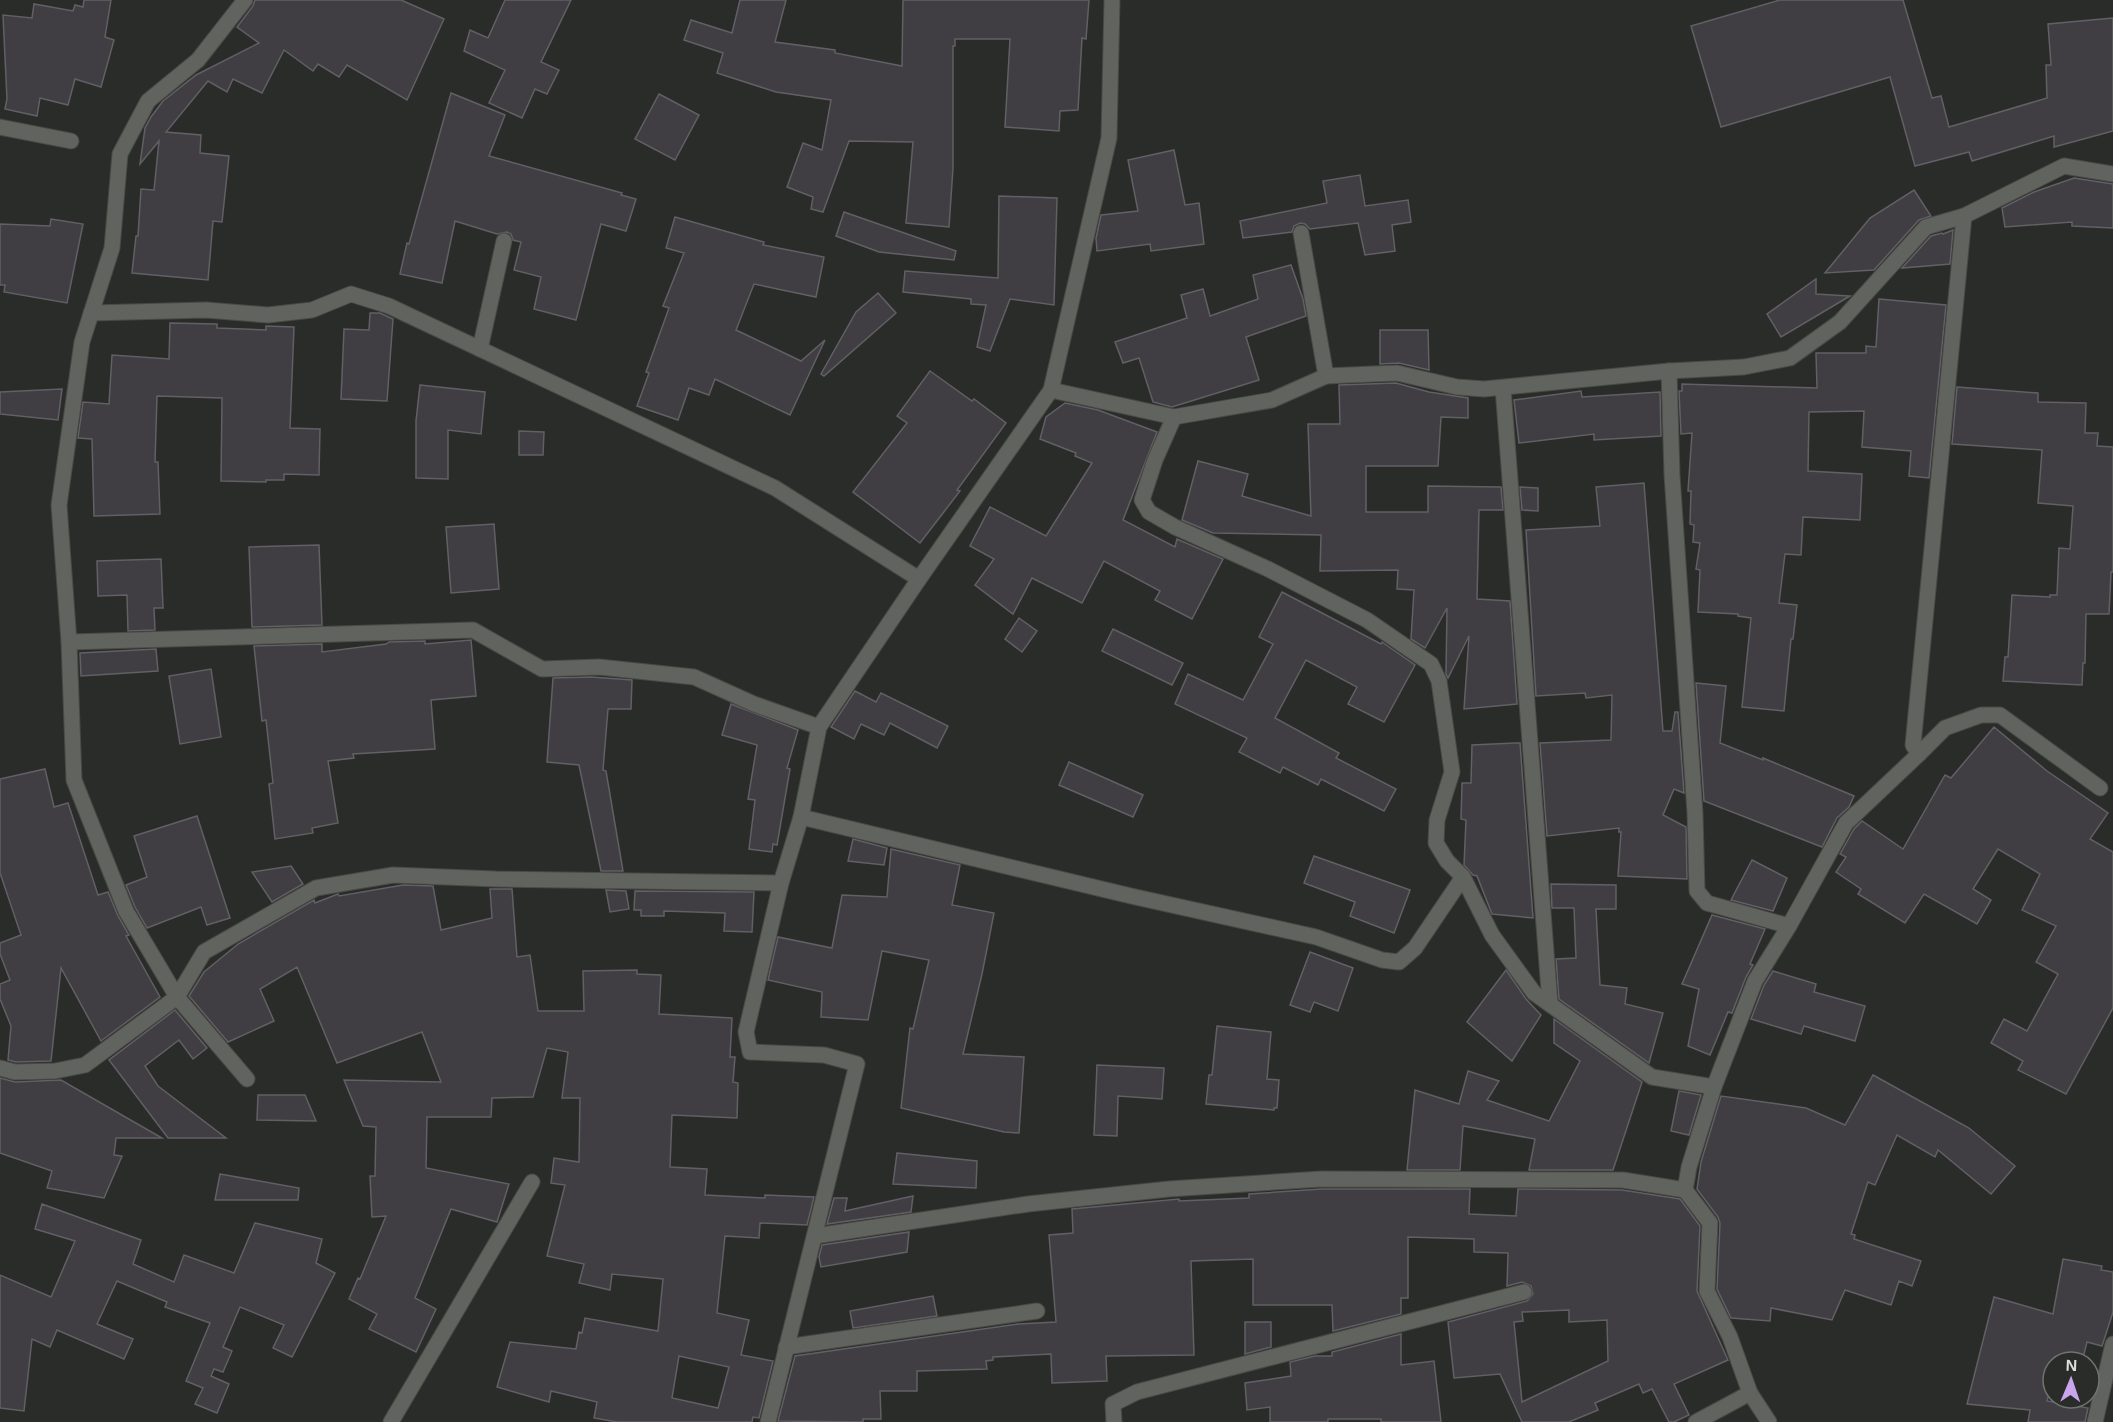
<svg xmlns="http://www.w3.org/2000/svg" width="2113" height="1422" font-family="Arial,sans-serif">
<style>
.building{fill:#403d43;stroke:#625f65;stroke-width:1.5;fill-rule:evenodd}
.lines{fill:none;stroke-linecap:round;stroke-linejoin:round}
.minor-casing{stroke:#474a45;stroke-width:17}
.minor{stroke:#60635e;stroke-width:15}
</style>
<rect width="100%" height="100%" fill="#292c28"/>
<g class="building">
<path d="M 84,0 L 111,0 L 105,37 L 114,40 L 101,87 L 75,79 L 68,105 L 40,98 L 37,116 L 5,109 L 7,99 L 3,15 L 32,18 L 34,4 L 73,11 L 75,5 L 83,7 Z"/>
<path d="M 255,0 L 401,0 L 444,19 L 407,100 L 347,65 L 339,77 L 318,64 L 313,71 L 284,50 L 262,93 L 233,79 L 227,92 L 208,81 L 166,132 L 201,135 L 200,153 L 229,156 L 222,222 L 213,221 L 208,280 L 132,273 L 136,236 L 138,236 L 141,189 L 154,190 L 159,141 L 140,164 L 145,128 L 151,117 L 163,101 L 196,75 L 259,43 L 237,27 L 253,6 Z"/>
<path d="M 505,0 L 571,0 L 541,62 L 559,70 L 547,94 L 535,89 L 522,118 L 489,103 L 505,70 L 464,51 L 470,30 L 488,38 Z"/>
<path d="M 740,0 L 786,0 L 775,42 L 835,50 L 835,53 L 902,66 L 903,0 L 1089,0 L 1086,39 L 1082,38 L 1078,110 L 1060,111 L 1059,131 L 1005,127 L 1010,39 L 955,39 L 955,46 L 953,46 L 953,168 L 949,227 L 906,223 L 913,142 L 849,141 L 823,212 L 811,209 L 813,197 L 787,187 L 803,143 L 822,150 L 831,100 L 776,92 L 717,73 L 723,53 L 684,40 L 691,20 L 732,33 Z"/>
<path d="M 1780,0 L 1903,0 L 1932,98 L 1941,96 L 1949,127 L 2047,98 L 2046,65 L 2051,65 L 2048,24 L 2113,18 L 2113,131 L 2054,147 L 2054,136 L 1972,161 L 1969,152 L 1915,166 L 1890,77 L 1721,127 L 1691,26 Z"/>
<path d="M 451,93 L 505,115 L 489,156 L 622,193 L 621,195 L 636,199 L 626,231 L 601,224 L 576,320 L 534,309 L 541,277 L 514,270 L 521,242 L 513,240 L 511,234 L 507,232 L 497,234 L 455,221 L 442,283 L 400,274 L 407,243 L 409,244 Z"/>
<path d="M 659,94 L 699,115 L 675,160 L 635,139 Z"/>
<path d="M 1174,150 L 1185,205 L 1199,203 L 1204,244 L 1151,251 L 1150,244 L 1097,251 L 1096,238 L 1101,215 L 1138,211 L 1128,160 Z"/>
<path d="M 1360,175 L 1365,206 L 1408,200 L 1411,222 L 1392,225 L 1395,251 L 1365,255 L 1358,223 L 1310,229 L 1305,224 L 1300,223 L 1294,226 L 1292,232 L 1243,238 L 1240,221 L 1327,203 L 1323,181 Z"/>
<path d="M 2074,178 L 2113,184 L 2113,228 L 2072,226 L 2072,222 L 2005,227 L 2002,208 L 2034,192 Z"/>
<path d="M 1914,190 L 1931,216 L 1919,220 L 1874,270 L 1825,273 L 1870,218 Z"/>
<path d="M 999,196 L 1057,198 L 1054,305 L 1010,299 L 990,351 L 977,347 L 986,305 L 971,304 L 971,299 L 903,292 L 905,271 L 998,278 Z"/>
<path d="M 844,212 L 956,251 L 954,260 L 879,252 L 836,236 Z"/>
<path d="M 675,217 L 764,242 L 763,245 L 824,257 L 816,297 L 754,284 L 736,330 L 801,361 L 825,340 L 790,415 L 715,379 L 709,395 L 689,388 L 678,420 L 637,406 L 649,373 L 646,372 L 669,308 L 663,306 L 684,253 L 666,248 Z"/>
<path d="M 51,219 L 83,224 L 67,303 L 4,292 L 5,285 L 0,285 L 0,224 L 50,226 Z"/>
<path d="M 1953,230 L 1950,264 L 1902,268 L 1931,236 L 1942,233 L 1943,234 Z"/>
<path d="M 1291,265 L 1303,299 L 1306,316 L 1246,337 L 1259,380 L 1172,407 L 1153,402 L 1139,358 L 1123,363 L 1115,342 L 1187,318 L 1181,295 L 1203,289 L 1210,316 L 1258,299 L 1253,275 Z"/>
<path d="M 1816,279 L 1816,294 L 1850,296 L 1781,337 L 1767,314 Z"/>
<path d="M 878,293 L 896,313 L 824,376 L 821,374 L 856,312 Z"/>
<path d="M 1879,299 L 1946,305 L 1929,478 L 1909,476 L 1911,451 L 1862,447 L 1864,411 L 1809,412 L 1808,471 L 1862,474 L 1860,520 L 1803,517 L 1801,555 L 1785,554 L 1779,603 L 1797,605 L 1793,639 L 1791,639 L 1784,711 L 1742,707 L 1751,618 L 1738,616 L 1738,614 L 1698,612 L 1700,570 L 1696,569 L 1700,543 L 1693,542 L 1694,525 L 1690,524 L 1691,491 L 1688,491 L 1692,433 L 1681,434 L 1679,391 L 1682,391 L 1682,384 L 1817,388 L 1816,353 L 1866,353 L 1866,346 L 1876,347 Z"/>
<path d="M 370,313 L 380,313 L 393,319 L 387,401 L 341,399 L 344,329 L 369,330 Z"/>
<path d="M 170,323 L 217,324 L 217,328 L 266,330 L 266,326 L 294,327 L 290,428 L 320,429 L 319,475 L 284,474 L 284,480 L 266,480 L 266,482 L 221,481 L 222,398 L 157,396 L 155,462 L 158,462 L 160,514 L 94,516 L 92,439 L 78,438 L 83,402 L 109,404 L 112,355 L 169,359 Z"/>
<path d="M 1380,330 L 1428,330 L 1429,370 L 1399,363 L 1380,364 Z"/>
<path d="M 930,371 L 972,401 L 974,399 L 1006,423 L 957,490 L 960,491 L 920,543 L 853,492 L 907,423 L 897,416 Z"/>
<path d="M 1396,383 L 1429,392 L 1468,398 L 1468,418 L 1441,417 L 1438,466 L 1366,466 L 1366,512 L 1428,512 L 1428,486 L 1501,487 L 1503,510 L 1479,510 L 1477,599 L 1510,601 L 1517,704 L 1464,709 L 1469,636 L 1448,678 L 1446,674 L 1447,608 L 1425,648 L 1411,639 L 1414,590 L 1397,589 L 1398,570 L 1320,571 L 1321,535 L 1213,533 L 1182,520 L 1198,461 L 1248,474 L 1242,496 L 1311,516 L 1308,424 L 1340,424 L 1339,385 Z"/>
<path d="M 420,385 L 485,392 L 481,434 L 448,430 L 448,479 L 416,478 L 416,421 Z"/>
<path d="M 1957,387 L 2038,393 L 2038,402 L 2086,403 L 2085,433 L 2098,433 L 2097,446 L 2113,447 L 2113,572 L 2111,572 L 2109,614 L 2086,614 L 2085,663 L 2083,663 L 2082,685 L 2003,681 L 2005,657 L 2008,657 L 2012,595 L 2050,597 L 2050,595 L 2057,595 L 2059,548 L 2070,549 L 2073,506 L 2038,503 L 2042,450 L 1952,444 Z"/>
<path d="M 62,389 L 58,420 L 0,414 L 0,392 Z"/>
<path d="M 1581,391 L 1582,397 L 1660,392 L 1661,436 L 1594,440 L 1594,434 L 1519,443 L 1514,400 Z"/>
<path d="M 1065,403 L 1098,410 L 1157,432 L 1123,520 L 1175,547 L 1177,539 L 1223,559 L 1192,619 L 1155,600 L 1160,591 L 1104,561 L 1082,603 L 1032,578 L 1013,614 L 975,585 L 994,559 L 970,546 L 990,507 L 1046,536 L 1092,463 L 1075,456 L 1076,453 L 1040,439 L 1046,417 Z"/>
<path d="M 519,431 L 544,432 L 543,455 L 519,455 Z"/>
<path d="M 1644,483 L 1663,731 L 1672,731 L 1675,712 L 1678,712 L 1684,793 L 1674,789 L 1663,815 L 1686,827 L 1687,879 L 1618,876 L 1621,832 L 1619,832 L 1619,828 L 1547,836 L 1540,743 L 1611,740 L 1612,695 L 1586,698 L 1585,693 L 1536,696 L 1526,530 L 1600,526 L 1596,487 Z"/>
<path d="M 1520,487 L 1538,488 L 1538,511 L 1522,510 Z"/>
<path d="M 494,524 L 499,589 L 451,593 L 446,527 Z"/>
<path d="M 319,545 L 322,625 L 252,627 L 249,547 Z"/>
<path d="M 161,559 L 163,608 L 154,608 L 155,630 L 128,631 L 127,595 L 98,596 L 97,561 Z"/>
<path d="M 1282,592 L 1381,644 L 1382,642 L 1415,665 L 1384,722 L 1348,704 L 1357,687 L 1306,660 L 1275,718 L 1339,753 L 1336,758 L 1396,789 L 1384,811 L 1321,779 L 1318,785 L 1283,767 L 1280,773 L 1239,752 L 1247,738 L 1175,704 L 1188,674 L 1243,700 L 1273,644 L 1259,637 Z"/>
<path d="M 1019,618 L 1037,631 L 1022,652 L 1005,639 Z"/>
<path d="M 1113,629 L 1183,663 L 1172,685 L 1102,651 Z"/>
<path d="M 471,640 L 476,696 L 431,700 L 435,749 L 353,754 L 354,758 L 328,761 L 338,823 L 312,828 L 313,833 L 275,839 L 269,784 L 273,783 L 266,720 L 262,721 L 254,646 L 322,644 L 322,652 L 386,644 L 389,642 L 425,641 L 425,644 Z"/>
<path d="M 156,649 L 158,671 L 81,676 L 80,653 Z"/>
<path d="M 211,669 L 221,737 L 180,744 L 169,676 Z"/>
<path d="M 591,677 L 632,680 L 631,709 L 608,709 L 603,770 L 606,771 L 623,871 L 601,871 L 579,765 L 547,762 L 553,678 Z"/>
<path d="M 1696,683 L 1726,686 L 1720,743 L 1763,760 L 1763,758 L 1854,796 L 1849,807 L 1837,818 L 1822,847 L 1704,801 Z"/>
<path d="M 855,691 L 876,702 L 881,693 L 948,726 L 937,748 L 890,723 L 884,735 L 861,724 L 854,739 L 831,727 Z"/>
<path d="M 731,704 L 798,730 L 787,768 L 790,769 L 777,845 L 773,844 L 772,852 L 749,849 L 755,800 L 748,799 L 757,745 L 722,735 Z"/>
<path d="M 1994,727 L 2047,771 L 2108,813 L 2090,839 L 2113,852 L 2113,1008 L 2066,1094 L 2018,1070 L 2023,1061 L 1991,1043 L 2004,1019 L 2027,1031 L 2058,974 L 2036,962 L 2056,926 L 2022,910 L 2040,874 L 1998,849 L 1973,889 L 1991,900 L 1977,924 L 1924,894 L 1905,923 L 1858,894 L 1861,889 L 1836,872 L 1846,857 L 1840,854 L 1854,829 L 1862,821 L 1903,849 L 1945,775 L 1951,778 Z"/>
<path d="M 1515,743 L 1520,743 L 1533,918 L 1492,914 L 1477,876 L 1473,875 L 1464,865 L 1466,820 L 1461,819 L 1462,783 L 1471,783 L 1472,745 Z"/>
<path d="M 1069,762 L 1143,795 L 1133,817 L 1059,785 Z"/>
<path d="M 45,769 L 54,807 L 68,803 L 98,895 L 108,892 L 118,916 L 129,935 L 126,936 L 160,997 L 101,1041 L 61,968 L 51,1061 L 16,1062 L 8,1060 L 11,1026 L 0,999 L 0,984 L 10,980 L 0,954 L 0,943 L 21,935 L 0,873 L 0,779 Z"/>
<path d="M 197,816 L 230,918 L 207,925 L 201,907 L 147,928 L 135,907 L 126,885 L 147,877 L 134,836 Z"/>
<path d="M 853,839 L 887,848 L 884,865 L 848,861 Z"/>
<path d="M 891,849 L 960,865 L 952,905 L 994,913 L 982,974 L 963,1054 L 1024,1057 L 1019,1133 L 1004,1132 L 901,1108 L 910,1028 L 913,1029 L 929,960 L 882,951 L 868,1020 L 821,1017 L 822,992 L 768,980 L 778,937 L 832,948 L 842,895 L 887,897 Z"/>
<path d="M 1314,856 L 1410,890 L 1394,933 L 1350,916 L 1355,902 L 1304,883 Z"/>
<path d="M 1752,860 L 1787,878 L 1773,911 L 1731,900 Z"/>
<path d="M 291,866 L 303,884 L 272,902 L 252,872 Z"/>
<path d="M 1551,884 L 1616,885 L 1616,909 L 1596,909 L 1600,985 L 1627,988 L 1625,1004 L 1663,1013 L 1649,1063 L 1559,999 L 1556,959 L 1576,958 L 1574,908 L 1552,908 Z"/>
<path d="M 403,885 L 433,886 L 441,930 L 492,918 L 490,889 L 512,889 L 517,957 L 530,955 L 538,1011 L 584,1011 L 583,971 L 637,970 L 637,974 L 661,975 L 659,1014 L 732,1018 L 730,1057 L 735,1057 L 733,1082 L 738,1083 L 737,1118 L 672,1115 L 670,1167 L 707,1169 L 705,1195 L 765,1198 L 765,1195 L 814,1197 L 807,1225 L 760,1223 L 759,1238 L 725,1236 L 717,1313 L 749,1320 L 741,1355 L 773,1361 L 759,1418 L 753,1417 L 752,1422 L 617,1422 L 594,1418 L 597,1402 L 551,1391 L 549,1402 L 497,1387 L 510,1342 L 576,1349 L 579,1332 L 582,1333 L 585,1318 L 658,1331 L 663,1279 L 612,1274 L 610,1290 L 579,1283 L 584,1264 L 547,1256 L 565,1185 L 551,1183 L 554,1158 L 579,1162 L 580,1098 L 562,1098 L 568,1052 L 547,1048 L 533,1097 L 492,1098 L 491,1117 L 427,1117 L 426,1168 L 509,1184 L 497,1222 L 451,1209 L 415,1298 L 436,1309 L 416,1352 L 369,1329 L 377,1314 L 349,1299 L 358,1278 L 360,1279 L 386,1216 L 372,1217 L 370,1176 L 375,1176 L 376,1127 L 363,1126 L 344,1080 L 441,1082 L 422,1032 L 337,1063 L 297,967 L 260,989 L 274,1021 L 228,1042 L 189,996 L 204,972 L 238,944 L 314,900 L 315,903 L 338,894 L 339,896 ZM 679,1356 L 729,1367 L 718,1408 L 672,1398 Z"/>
<path d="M 606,890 L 626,891 L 629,909 L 610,912 Z"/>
<path d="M 635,891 L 754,892 L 752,932 L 724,931 L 725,913 L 664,911 L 664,916 L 641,916 L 641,910 L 634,910 Z"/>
<path d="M 1712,915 L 1765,929 L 1750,964 L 1753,965 L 1746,977 L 1732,1013 L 1728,1012 L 1710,1055 L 1688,1046 L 1699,989 L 1682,984 Z"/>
<path d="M 1310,952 L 1353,968 L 1338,1011 L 1314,1002 L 1310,1012 L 1290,1005 Z"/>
<path d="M 1506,970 L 1526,999 L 1541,1015 L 1512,1061 L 1467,1022 Z"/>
<path d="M 1773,971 L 1816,984 L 1814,992 L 1865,1006 L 1855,1041 L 1804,1026 L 1801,1034 L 1751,1019 L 1764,985 Z"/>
<path d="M 175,1010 L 207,1048 L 193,1059 L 179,1040 L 145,1066 L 158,1086 L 226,1138 L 168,1138 L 109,1060 Z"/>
<path d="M 1554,1019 L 1642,1082 L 1613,1170 L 1529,1170 L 1535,1139 L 1463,1126 L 1460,1170 L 1407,1170 L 1415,1090 L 1459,1104 L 1468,1071 L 1499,1081 L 1487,1100 L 1549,1121 L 1580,1061 L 1554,1043 Z"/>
<path d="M 1217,1026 L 1271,1032 L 1267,1079 L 1279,1080 L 1277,1108 L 1274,1108 L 1274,1110 L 1206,1104 L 1209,1075 L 1212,1075 Z"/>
<path d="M 1097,1065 L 1164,1068 L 1162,1099 L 1118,1096 L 1117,1136 L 1094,1135 Z"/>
<path d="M 1873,1075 L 1969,1128 L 2015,1166 L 1991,1194 L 1938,1150 L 1935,1157 L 1897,1135 L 1875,1185 L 1868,1182 L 1851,1234 L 1855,1235 L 1854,1239 L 1921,1261 L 1912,1286 L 1899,1281 L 1891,1305 L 1845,1290 L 1832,1320 L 1771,1308 L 1770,1321 L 1731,1318 L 1717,1289 L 1720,1223 L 1718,1217 L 1697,1189 L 1701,1162 L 1721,1096 L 1806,1108 L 1845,1125 Z"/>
<path d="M 0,1078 L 15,1082 L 61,1080 L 162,1138 L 116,1138 L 114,1155 L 122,1156 L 104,1198 L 47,1188 L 52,1171 L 0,1153 Z"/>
<path d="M 1679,1091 L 1701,1095 L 1689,1135 L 1671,1131 Z"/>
<path d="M 258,1095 L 305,1095 L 316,1121 L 257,1120 Z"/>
<path d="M 897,1153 L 977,1161 L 976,1188 L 893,1184 Z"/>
<path d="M 220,1174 L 299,1188 L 298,1200 L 215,1200 Z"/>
<path d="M 1321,1189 L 1470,1189 L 1469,1214 L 1516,1216 L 1518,1189 L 1622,1190 L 1680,1199 L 1700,1226 L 1697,1291 L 1728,1360 L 1674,1384 L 1689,1415 L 1674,1422 L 1669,1422 L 1652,1389 L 1643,1393 L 1639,1384 L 1595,1403 L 1598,1410 L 1569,1422 L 1522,1422 L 1500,1374 L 1454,1378 L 1448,1322 L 1527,1301 L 1533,1294 L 1531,1286 L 1522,1282 L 1507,1286 L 1508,1253 L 1474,1252 L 1474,1239 L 1408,1237 L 1408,1298 L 1401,1298 L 1401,1314 L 1333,1331 L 1332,1305 L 1253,1305 L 1253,1259 L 1191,1261 L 1194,1355 L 1106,1356 L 1107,1381 L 1052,1383 L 1051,1354 L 993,1357 L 993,1360 L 986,1361 L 987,1369 L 917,1371 L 917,1391 L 880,1391 L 881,1419 L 863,1419 L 863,1422 L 778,1421 L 795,1356 L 1018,1324 L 1056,1322 L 1049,1235 L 1073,1233 L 1072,1209 L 1179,1199 L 1179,1201 L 1249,1198 L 1249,1194 ZM 1569,1310 L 1569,1322 L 1607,1320 L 1608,1361 L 1522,1402 L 1514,1322 L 1523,1321 L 1522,1312 Z"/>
<path d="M 913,1196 L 911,1212 L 827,1224 L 834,1198 L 847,1198 L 845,1211 Z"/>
<path d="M 42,1204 L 141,1240 L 133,1264 L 174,1282 L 184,1255 L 234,1273 L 255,1223 L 322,1239 L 316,1263 L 335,1273 L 292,1357 L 273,1348 L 284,1325 L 240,1307 L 223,1347 L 232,1351 L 223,1372 L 214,1369 L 211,1376 L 229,1384 L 217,1413 L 195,1404 L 203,1388 L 186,1381 L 210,1323 L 165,1307 L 167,1302 L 117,1281 L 97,1324 L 133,1339 L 124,1359 L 57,1330 L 50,1347 L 32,1339 L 24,1411 L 0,1408 L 0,1275 L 51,1297 L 75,1241 L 35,1229 Z"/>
<path d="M 909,1232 L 907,1252 L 821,1267 L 819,1257 L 822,1245 Z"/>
<path d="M 2063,1259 L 2102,1266 L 2101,1270 L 2113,1272 L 2113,1312 L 2102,1346 L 2087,1342 L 2082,1362 L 2053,1362 L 2053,1380 L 2047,1401 L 2088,1408 L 2085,1422 L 2028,1422 L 2030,1410 L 1967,1404 L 1994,1297 L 2053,1314 Z"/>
<path d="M 933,1296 L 937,1316 L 853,1328 L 850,1311 Z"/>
<path d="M 1245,1322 L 1271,1322 L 1271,1347 L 1245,1354 Z"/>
<path d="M 1401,1334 L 1401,1365 L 1434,1361 L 1441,1422 L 1381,1422 L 1381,1419 L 1328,1419 L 1328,1422 L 1270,1422 L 1270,1407 L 1247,1410 L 1245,1383 L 1291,1376 L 1290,1362 L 1315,1356 L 1332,1356 L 1332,1352 Z"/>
</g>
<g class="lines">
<g class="minor-casing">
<g id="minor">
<path d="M 245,0 L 198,60 L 148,101 L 120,154 L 112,248 L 82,342 L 59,505 L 69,642 L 74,780 L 126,911 L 177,997 L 247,1079"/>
<path d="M 0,127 L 71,141"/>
<path d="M 1301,233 L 1326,376"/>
<path d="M 91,313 L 206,310 L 268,315 L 312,310 L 351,294 L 389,306 L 775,488 L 919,579"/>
<path d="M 480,349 L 504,241"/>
<path d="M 1669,371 L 1672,475 L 1695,813 L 1697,891 L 1707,903 L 1789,926"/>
<path d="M 1503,388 L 1550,1004"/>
<path d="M 1051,390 L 1174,417 L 1272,400 L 1326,376 L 1397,373 L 1457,387 L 1484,389 L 1669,371 L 1744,367 L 1790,358 L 1840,322 L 1926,227 L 1964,216 L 2064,166 L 2113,174"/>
<path d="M 1174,417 L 1155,460 L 1142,500 L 1149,512 L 1175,527 L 1268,569 L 1367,620 L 1431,664 L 1439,681 L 1452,772 L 1437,820 L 1436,843 L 1447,861 L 1463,877 L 1492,935 L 1534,993 L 1652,1077 L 1714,1087"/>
<path d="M 69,642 L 473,630 L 542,669 L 599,667 L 694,677 L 754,704 L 819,727"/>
<path d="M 1919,754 L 1945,728 L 1981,715 L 2000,715 L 2100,788"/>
<path d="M 801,817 L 1131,896 L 1316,937 L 1382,960 L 1399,962 L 1415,948 L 1463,877"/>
<path d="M 0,1068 L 15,1072 L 55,1071 L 85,1065 L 177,997 L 204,952 L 316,888 L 393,875 L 496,879 L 781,883"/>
<path d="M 1685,1190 L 1689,1167 L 1714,1087 L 1755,981 L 1789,926 L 1846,823 L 1919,754 L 1913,745 L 1964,216"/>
<path d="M 815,1236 L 1028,1204 L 1169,1189 L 1321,1179 L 1623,1180 L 1685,1190 L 1710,1223 L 1707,1291 L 1730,1337 L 1750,1393 L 1769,1422"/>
<path d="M 786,1347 L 1037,1311"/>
<path d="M 391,1422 L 532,1182"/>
<path d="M 768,1422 L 857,1064 L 824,1055 L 750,1052 L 746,1032 L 781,883 L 801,817 L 819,727 L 919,579 L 1051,390 L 1109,138 L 1112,0"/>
<path d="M 1114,1422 L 1113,1404 L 1137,1392 L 1524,1292"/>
<path d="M 1696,1422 L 1750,1393"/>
<path d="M 2095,1422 L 2113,1344"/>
</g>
</g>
<use href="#minor" class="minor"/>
</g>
<g transform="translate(2071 1380) rotate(2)"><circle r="28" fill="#292c28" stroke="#717470" stroke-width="1.5"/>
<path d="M0-4.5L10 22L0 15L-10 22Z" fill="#c9a5ee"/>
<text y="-9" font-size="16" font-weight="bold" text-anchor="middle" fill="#dddfdc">N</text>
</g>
</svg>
